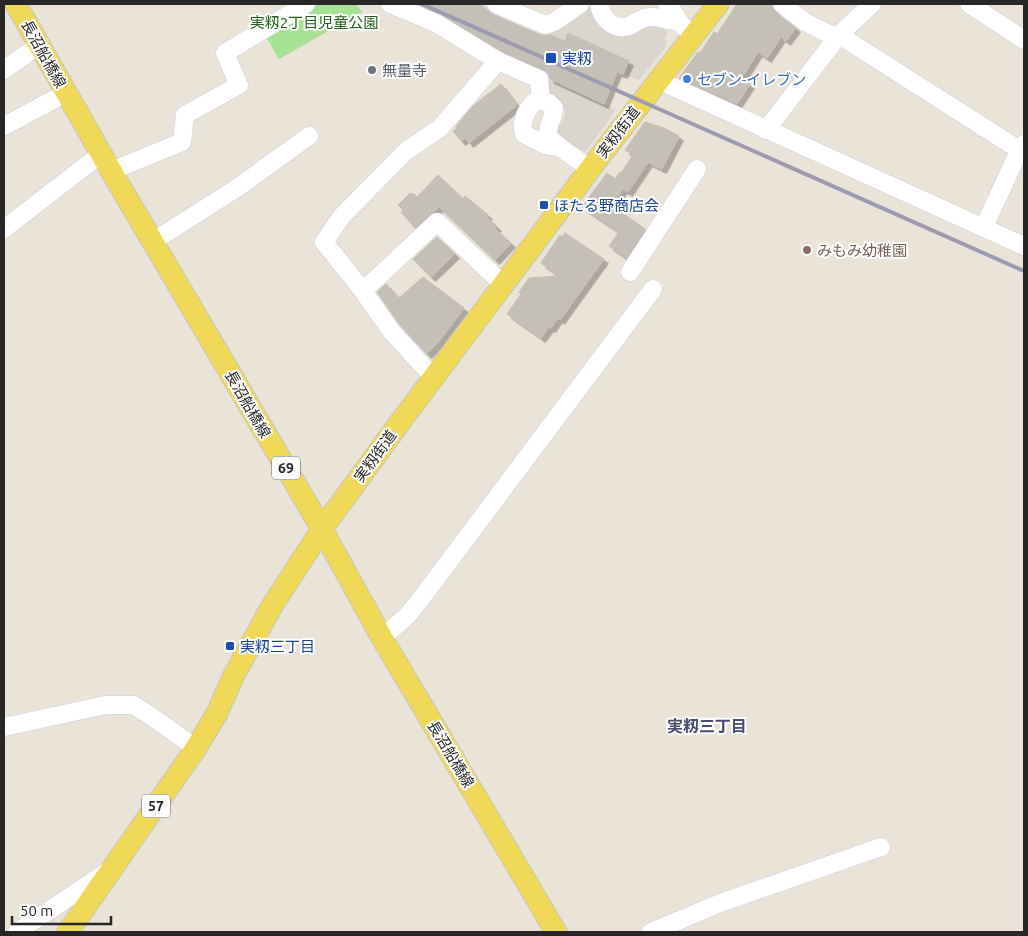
<svg xmlns="http://www.w3.org/2000/svg" width="1028" height="936" font-family="Ubuntu,'Noto Sans JP',sans-serif">
<style>
.green{fill:#a7e193}
.plaza{fill:#dad6ce}
.building{fill:#c5c0b7;stroke:#c4bfb2;filter:url(#shadow)}
.lines{fill:none;stroke-linecap:round;stroke-linejoin:round}
.minor-casing{stroke:#cdcfe0;stroke-width:19}
.major-casing{stroke:#c7c7c7;stroke-width:23}
.minor{stroke:#fff;stroke-width:18}
.major{stroke:#f0d956;stroke-width:21}
.rail{stroke:#9b9cb1;stroke-width:4}
.transit-dot{fill:#1a4fb4;stroke:#fff;stroke-width:2}
.worship-dot{fill:#6b7280;stroke:#fff;stroke-width:2}
.shop-dot{fill:#3f7fe0;stroke:#fff;stroke-width:2}
.education-dot{fill:#8d6e63;stroke:#fff;stroke-width:2}
.labels{text-anchor:middle;dominant-baseline:central;stroke-width:4;stroke-linejoin:round;paint-order:stroke}
.shield{fill:#fff;stroke:#686868;stroke-width:1}
.shield-label{font-size:14px;font-weight:bold;fill:#272727}
.park-label{font-size:15px;fill:#226219;stroke:#fff}
.street-label{font-size:15px;fill:#272727;stroke:#fff}
.transit-label{font-size:15px;fill:#164399;stroke:#fff;text-anchor:start}
.worship-label{font-size:15px;fill:#5b616d;stroke:#fff;text-anchor:start}
.shop-label{font-size:15px;fill:#366cbe;stroke:#fff;text-anchor:start}
.education-label{font-size:15px;fill:#785e54;stroke:#fff;text-anchor:start}
.neighbourhood-label{font-size:16px;font-weight:bold;fill:#484c76;stroke:#fff}
</style>
<defs>
<filter id="shadow"><feDropShadow dx="4.5" dy="4.5" stdDeviation="0" flood-color="#0004"/></filter>
</defs>
<rect width="100%" height="100%" fill="#eae3d7"/>
<path class="green" d="M 313,4 L 356,4 L 362,12 L 279,59 L 264,33 Z"/>
<g class="plaza">
<path d="M 589,4 L 597,21 L 658,24 L 668,33 L 665,37 L 666,41 L 665,48 L 639,80 L 623,74 L 629,61 L 565,41 L 544,32 L 557,27 Z"/>
<path d="M 546,78 L 616,110 L 585,152 L 556,135 L 554,126 L 560,125 L 563,120 L 565,113 L 564,107 L 561,102 L 545,96 Z"/>
</g>
<g class="building">
<path d="M 417,4 L 473,4 L 483,6 L 492,14 L 541,35 L 550,35 L 565,41 L 568,33 L 629,61 L 623,74 L 617,72 L 604,104 L 550,79 L 548,73 L 543,69 L 503,52 L 441,14 Z"/>
<path d="M 737,4 L 772,4 L 775,12 L 796,28 L 786,41 L 781,37 L 767,58 L 758,52 L 741,79 L 750,84 L 737,104 L 679,78 L 698,52 L 700,53 L 714,32 L 717,34 Z"/>
<path d="M 501,84 L 517,105 L 469,143 L 465,138 L 461,141 L 453,131 L 457,128 L 456,126 L 473,106 Z"/>
<path d="M 645,122 L 664,128 L 679,136 L 662,169 L 648,162 L 628,192 L 623,189 L 611,205 L 645,229 L 627,258 L 609,246 L 619,232 L 582,207 L 607,173 L 615,179 L 620,172 L 621,173 L 633,155 L 625,150 Z"/>
<path d="M 438,175 L 463,199 L 465,196 L 488,215 L 486,216 L 497,227 L 495,229 L 511,243 L 495,260 L 439,207 L 415,228 L 401,212 L 403,210 L 398,205 L 410,193 L 411,195 L 413,193 L 417,197 Z"/>
<path d="M 565,233 L 604,259 L 560,320 L 558,318 L 551,328 L 549,327 L 541,338 L 507,314 L 521,294 L 519,292 L 529,278 L 559,276 L 541,263 L 560,235 L 562,237 Z"/>
<path d="M 437,237 L 455,254 L 431,277 L 413,259 Z"/>
<path d="M 423,277 L 464,308 L 437,344 L 427,354 L 400,325 L 377,292 L 386,284 L 399,298 Z"/>
</g>
<g class="lines">
<g class="minor-casing">
<g id="minor">
<path d="M 390,4 L 436,23 L 498,61 L 539,79 L 541,101"/>
<path d="M 496,4 L 545,25 L 554,22 L 580,4"/>
<path d="M 599,4 C 601,18 614,31 629,26 C 636,23 642,17 650,17 C 659,16 668,21 677,21"/>
<path d="M 667,4 C 676,10 673,18 684,27"/>
<path d="M 782,4 L 805,22 L 837,38"/>
<path d="M 969,4 L 1024,40"/>
<path d="M 839,35 L 1024,153"/>
<path d="M 4,70 L 39,45"/>
<path d="M 658,80 L 1024,246"/>
<path d="M 4,126 L 66,93"/>
<path d="M 766,130 L 839,35 L 872,4"/>
<path d="M 558,147 L 545,145 L 524,134 C 520,122 527,106 538,100 L 549,103 L 554,108 C 554,116 549,123 548,131 C 547,142 581,161 590,169"/>
<path d="M 111,171 L 182,142 L 185,115 L 239,85 L 225,53 L 306,4"/>
<path d="M 984,227 L 1019,151 L 1024,144"/>
<path d="M 4,229 L 101,154"/>
<path d="M 152,242 L 237,188 L 309,136"/>
<path d="M 630,272 L 697,169"/>
<path d="M 363,291 L 324,242 L 342,216 L 406,151 L 440,128 L 498,61"/>
<path d="M 434,378 L 392,332 L 363,291 L 437,222 L 504,285"/>
<path d="M 382,638 L 408,615 L 423,596 L 653,289"/>
<path d="M 4,727 L 105,705 L 133,705 L 145,712 L 196,748"/>
<path d="M 17,932 L 108,871"/>
<path d="M 651,932 L 723,902 L 881,847"/>
</g>
</g>
<g class="major-casing">
<g id="major">
<path d="M 16,4 L 111,171 L 322,529 L 382,638 L 556,932"/>
<path d="M 68,932 L 196,748 L 216,715 L 234,675 L 272,606 L 322,529 L 401,421 L 590,169 L 718,4"/>
</g>
</g>
<use href="#minor" class="minor"/>
<use href="#major" class="major"/>
<path class="rail" d="M 422,4 L 1024,271"/>
</g>
<g class="transit-dot">
<rect x="545" y="52" width="12" height="12" rx="2.5"/>
<rect x="539" y="200" width="10" height="10" rx="2.5"/>
<rect x="225" y="641" width="10" height="10" rx="2.5"/>
</g>
<circle class="worship-dot" cx="372" cy="70" r="5"/>
<circle class="shop-dot" cx="687" cy="79" r="5"/>
<circle class="education-dot" cx="807" cy="250" r="5"/>
<g class="labels">
<g class="shield">
<rect x="272" y="456.5" width="28" height="23" rx="4"/>
<rect x="142" y="794.5" width="28" height="23" rx="4"/>
</g>
<g class="shield-label">
<text x="286" y="468">69</text>
<text x="156" y="806">57</text>
</g>
<g class="park-label">
<text x="314" y="22">実籾2丁目児童公園</text>
</g>
<g class="street-label">
<text transform="translate(44 54) rotate(61)">長沼船橋線</text>
<text transform="translate(618 132) rotate(-53)">実籾街道</text>
<text transform="translate(248 404) rotate(60)">長沼船橋線</text>
<text transform="translate(375 456) rotate(-54)">実籾街道</text>
<text transform="translate(451 754) rotate(59)">長沼船橋線</text>
</g>
<g class="transit-label">
<text x="562" y="58">実籾</text>
<text x="554" y="205">ほたる野商店会</text>
<text x="240" y="646">実籾三丁目</text>
</g>
<g class="worship-label">
<text x="382" y="70">無量寺</text>
</g>
<g class="shop-label">
<text x="697" y="79">セブン-イレブン</text>
</g>
<g class="education-label">
<text x="817" y="250">みもみ幼稚園</text>
</g>
<g class="neighbourhood-label">
<text x="707" y="726">実籾三丁目</text>
</g>
</g>
<rect width="1028" height="936" fill="none" stroke="#272727" stroke-width="10"/>
<path d="M12 916v8h99v-8" fill="none" stroke="#272727" stroke-width="2.5"/>
<text x="20" y="916" font-size="15" fill="#272727" stroke="#ffffff" stroke-width="4" paint-order="stroke">50 m</text>
</svg>
